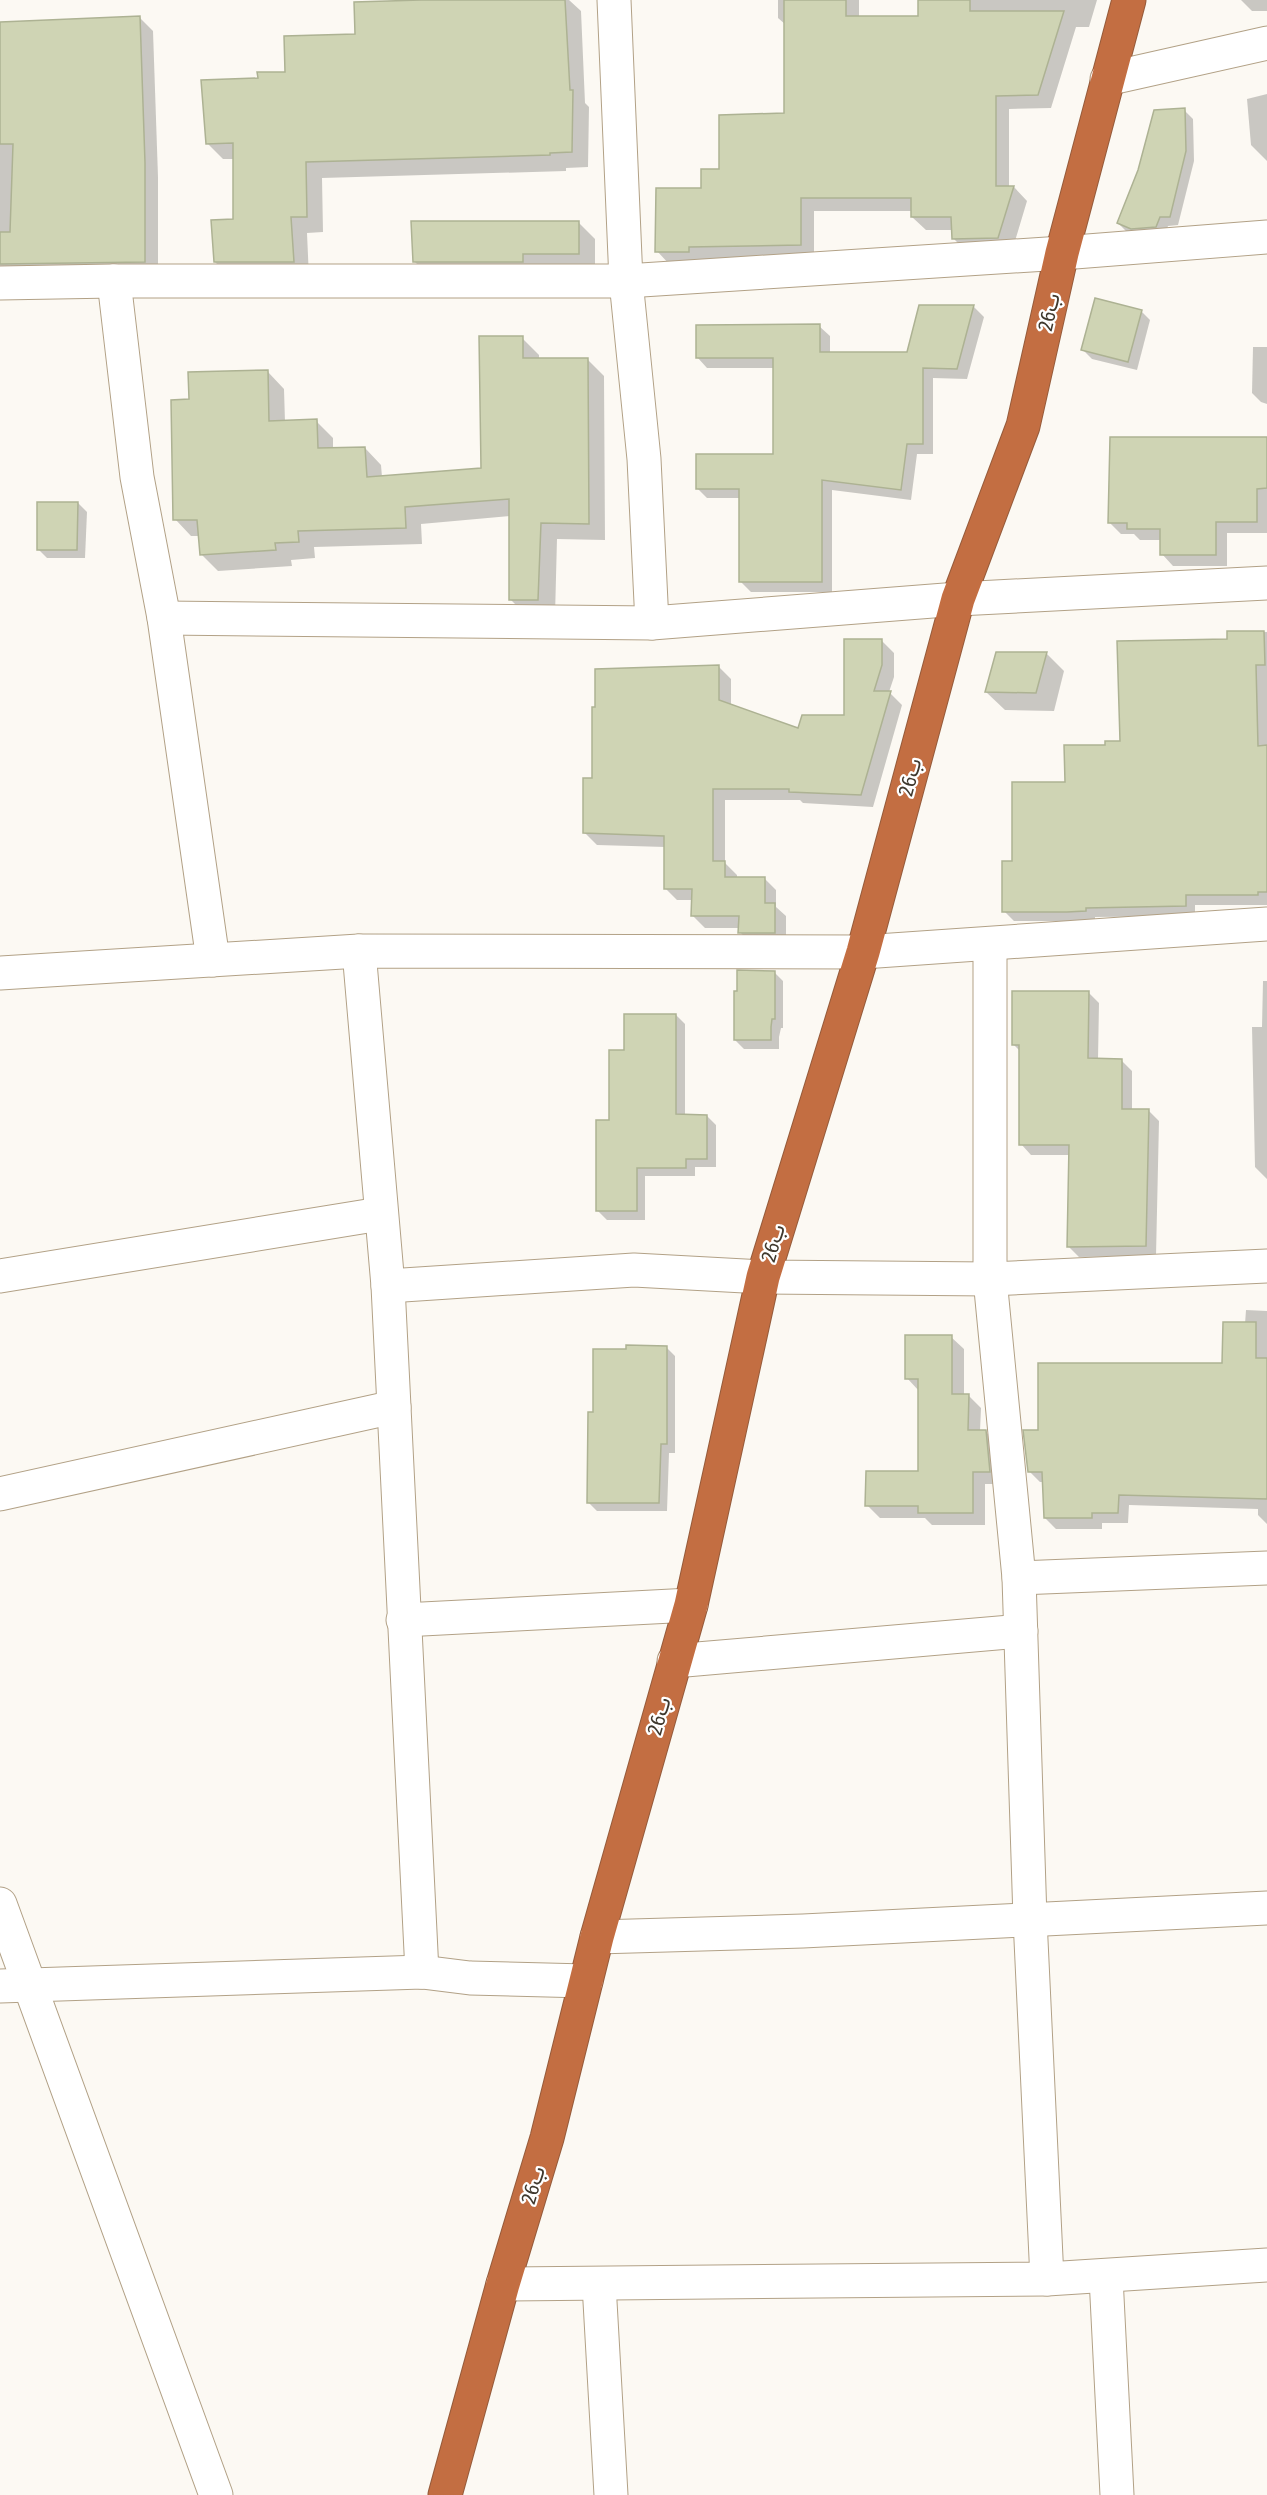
<svg xmlns="http://www.w3.org/2000/svg" width="1267" height="2495" font-family="'Fira Sans Condensed',Vazirmatn,sans-serif">
<style>
.shadow{fill:#0003}
.building{fill:#cfd4b4;stroke:#adb293;stroke-width:1.5}
.lines{fill:none;stroke-linecap:round;stroke-linejoin:round}
.minor-casing{stroke:#b2a186;stroke-width:35}
.highway-casing{stroke:#955b3b;stroke-width:35}
.minor{stroke:#fff;stroke-width:33}
.highway{stroke:#c36e42;stroke-width:33}
.labels{text-anchor:middle;dominant-baseline:central;stroke-width:4.5;stroke-linejoin:round;paint-order:stroke}
.street-label{font-size:21px;fill:#40392e;stroke:#fff}
</style>
<rect width="100%" height="100%" fill="#fcf9f3"/>
<g class="shadow">
<path d="M 449,0 L 569,0 L 581,11 L 585,103 L 589,107 L 588,167 L 566,168 L 566,171 L 322,178 L 323,232 L 307,233 L 309,278 L 231,278 L 215,262 L 234,220 L 234,159 L 223,159 L 207,143 L 259,79 L 286,73 L 357,36 Z"/>
<path d="M 778,0 L 859,0 L 859,18 L 919,18 L 919,0 L 1097,0 L 1089,27 L 1076,27 L 1051,108 L 1009,109 L 1009,187 L 1014,187 L 1027,201 L 1012,251 L 967,252 L 953,238 L 953,230 L 926,230 L 912,217 L 912,211 L 814,211 L 814,259 L 670,265 L 657,251 L 703,189 L 720,171 L 786,115 L 786,25 L 778,18 Z"/>
<path d="M 1241,0 L 1267,0 L 1267,11 L 1252,11 Z"/>
<path d="M 140,18 L 153,31 L 158,177 L 158,275 L 0,284 L 0,23 Z"/>
<path d="M 1267,94 L 1267,161 L 1251,145 L 1247,99 Z"/>
<path d="M 1184,110 L 1193,119 L 1194,161 L 1178,225 L 1168,226 L 1165,235 L 1127,232 L 1118,223 Z"/>
<path d="M 578,222 L 595,239 L 595,270 L 431,278 L 415,262 Z"/>
<path d="M 920,307 L 974,307 L 984,317 L 967,379 L 933,378 L 933,454 L 917,454 L 911,500 L 832,490 L 832,592 L 751,592 L 741,582 L 741,498 L 707,498 L 697,488 L 775,455 L 775,368 L 707,368 L 697,357 L 819,326 L 830,336 L 830,354 L 909,354 Z"/>
<path d="M 1141,311 L 1150,320 L 1137,370 L 1092,359 L 1083,350 Z"/>
<path d="M 522,338 L 539,355 L 539,359 L 587,359 L 604,376 L 605,540 L 557,539 L 555,616 L 527,616 L 510,599 L 510,516 L 421,524 L 422,544 L 314,547 L 315,558 L 291,560 L 292,566 L 218,571 L 201,554 L 200,536 L 191,536 L 175,519 L 191,401 L 268,372 L 284,389 L 285,422 L 316,421 L 333,438 L 333,449 L 365,448 L 381,465 L 382,477 L 483,470 Z"/>
<path d="M 1253,347 L 1267,347 L 1267,404 L 1261,402 L 1252,393 Z"/>
<path d="M 1267,439 L 1267,533 L 1227,533 L 1227,566 L 1173,566 L 1162,554 L 1162,540 L 1140,540 L 1134,534 L 1121,534 L 1110,523 Z"/>
<path d="M 78,503 L 87,512 L 85,558 L 47,558 L 38,549 Z"/>
<path d="M 1267,632 L 1267,905 L 1195,905 L 1195,916 L 1095,917 L 1095,921 L 1014,921 L 1004,911 L 1014,863 L 1067,784 L 1106,747 L 1122,742 L 1228,641 L 1228,633 Z"/>
<path d="M 882,641 L 894,653 L 894,677 L 889,692 L 902,705 L 873,807 L 803,803 L 800,800 L 725,800 L 725,863 L 737,875 L 737,878 L 764,878 L 776,890 L 776,907 L 786,916 L 786,945 L 752,945 L 740,932 L 740,928 L 705,928 L 693,916 L 693,900 L 677,900 L 665,888 L 665,847 L 597,845 L 585,833 L 593,780 L 719,667 L 731,679 L 731,706 L 799,730 L 845,717 Z"/>
<path d="M 1046,653 L 1064,671 L 1054,711 L 1005,710 L 986,692 Z"/>
<path d="M 774,972 L 783,981 L 783,1028 L 781,1028 L 779,1037 L 779,1049 L 744,1049 L 735,1040 Z"/>
<path d="M 1263,981 L 1267,981 L 1267,1179 L 1255,1167 L 1252,1027 L 1262,1027 Z"/>
<path d="M 1088,992 L 1099,1003 L 1098,1060 L 1122,1061 L 1132,1071 L 1132,1110 L 1148,1110 L 1159,1121 L 1156,1256 L 1079,1257 L 1069,1247 L 1070,1155 L 1031,1155 L 1021,1144 L 1021,1052 L 1013,1044 Z"/>
<path d="M 676,1015 L 685,1024 L 685,1116 L 707,1116 L 716,1125 L 716,1167 L 695,1167 L 695,1176 L 645,1176 L 645,1220 L 607,1220 L 598,1211 L 610,1121 L 625,1052 Z"/>
<path d="M 1246,1310 L 1267,1311 L 1267,1524 L 1258,1515 L 1258,1509 L 1129,1505 L 1128,1523 L 1102,1523 L 1102,1529 L 1056,1529 L 1045,1518 L 1044,1482 L 1040,1482 L 1029,1471 L 1040,1431 L 1223,1365 L 1245,1324 Z"/>
<path d="M 951,1337 L 964,1349 L 964,1395 L 968,1395 L 981,1408 L 980,1431 L 985,1431 L 998,1444 L 1002,1484 L 985,1484 L 985,1525 L 932,1525 L 925,1518 L 880,1518 L 867,1505 L 919,1472 L 919,1391 L 907,1378 Z"/>
<path d="M 666,1347 L 675,1356 L 675,1453 L 669,1453 L 667,1511 L 597,1511 L 588,1502 Z"/>
</g>
<g class="building">
<path d="M 421,0 L 565,0 L 570,90 L 573,90 L 572,152 L 550,153 L 550,155 L 306,162 L 307,217 L 291,217 L 294,262 L 214,262 L 211,220 L 233,219 L 233,143 L 206,144 L 201,80 L 258,78 L 257,72 L 285,72 L 284,36 L 355,34 L 354,2 Z"/>
<path d="M 784,0 L 846,0 L 846,16 L 918,16 L 918,0 L 970,0 L 970,11 L 1064,11 L 1038,95 L 996,96 L 996,186 L 1014,186 L 998,238 L 952,239 L 951,217 L 911,217 L 911,198 L 801,198 L 801,245 L 689,247 L 689,252 L 655,252 L 656,188 L 701,188 L 701,169 L 719,169 L 719,115 L 784,113 Z"/>
<path d="M 140,16 L 145,163 L 145,262 L 0,264 L 0,232 L 10,232 L 13,144 L 0,144 L 0,22 Z"/>
<path d="M 1185,108 L 1186,151 L 1170,217 L 1160,217 L 1156,227 L 1131,229 L 1117,223 L 1138,170 L 1154,110 Z"/>
<path d="M 411,221 L 579,221 L 579,254 L 523,254 L 523,262 L 413,262 Z"/>
<path d="M 1095,298 L 1142,310 L 1128,362 L 1081,350 Z"/>
<path d="M 919,305 L 974,305 L 957,369 L 923,368 L 923,444 L 907,444 L 901,490 L 822,480 L 822,582 L 739,582 L 739,489 L 696,489 L 696,454 L 773,454 L 773,358 L 696,358 L 696,325 L 820,324 L 820,352 L 907,352 Z"/>
<path d="M 479,336 L 523,336 L 523,358 L 588,358 L 589,524 L 541,523 L 538,600 L 509,600 L 509,499 L 405,507 L 406,528 L 298,531 L 299,542 L 275,543 L 276,550 L 200,555 L 197,520 L 173,520 L 171,400 L 189,399 L 188,372 L 268,370 L 269,421 L 317,419 L 318,448 L 365,447 L 367,477 L 481,468 Z"/>
<path d="M 1110,437 L 1267,437 L 1267,488 L 1257,489 L 1257,522 L 1216,522 L 1216,555 L 1160,555 L 1160,529 L 1127,529 L 1127,523 L 1108,523 Z"/>
<path d="M 37,502 L 78,502 L 77,550 L 37,550 Z"/>
<path d="M 1227,631 L 1264,631 L 1265,665 L 1256,665 L 1258,746 L 1267,745 L 1267,892 L 1258,892 L 1258,895 L 1186,895 L 1186,906 L 1086,908 L 1086,911 L 1067,912 L 1002,912 L 1002,861 L 1012,861 L 1012,782 L 1065,782 L 1064,745 L 1105,745 L 1105,741 L 1120,741 L 1117,641 L 1227,639 Z"/>
<path d="M 844,639 L 882,639 L 882,665 L 874,691 L 891,691 L 861,795 L 789,792 L 789,789 L 713,789 L 713,861 L 725,861 L 725,877 L 765,877 L 765,903 L 775,903 L 775,933 L 738,933 L 739,916 L 691,916 L 692,889 L 664,889 L 664,836 L 583,833 L 583,778 L 592,778 L 592,707 L 595,707 L 595,669 L 719,665 L 719,700 L 798,728 L 802,715 L 844,715 Z"/>
<path d="M 996,652 L 1047,652 L 1036,693 L 985,692 Z"/>
<path d="M 737,970 L 775,971 L 775,1019 L 772,1019 L 771,1027 L 771,1040 L 734,1040 L 734,991 L 737,991 Z"/>
<path d="M 1012,991 L 1089,991 L 1088,1058 L 1122,1059 L 1122,1109 L 1149,1109 L 1146,1246 L 1067,1247 L 1069,1145 L 1019,1145 L 1019,1045 L 1012,1045 Z"/>
<path d="M 624,1014 L 676,1014 L 676,1114 L 707,1115 L 707,1159 L 686,1159 L 686,1168 L 637,1168 L 637,1211 L 596,1211 L 596,1120 L 609,1120 L 609,1050 L 624,1050 Z"/>
<path d="M 1223,1322 L 1256,1322 L 1256,1358 L 1267,1358 L 1267,1499 L 1119,1495 L 1118,1513 L 1092,1513 L 1092,1518 L 1044,1518 L 1042,1472 L 1028,1472 L 1023,1430 L 1038,1430 L 1038,1363 L 1222,1363 Z"/>
<path d="M 905,1335 L 952,1335 L 952,1394 L 969,1394 L 968,1430 L 986,1430 L 990,1472 L 973,1472 L 973,1513 L 918,1513 L 918,1506 L 865,1506 L 866,1471 L 918,1471 L 918,1379 L 905,1379 Z"/>
<path d="M 626,1345 L 667,1346 L 667,1444 L 661,1444 L 659,1503 L 587,1503 L 588,1412 L 593,1412 L 593,1349 L 626,1349 Z"/>
</g>
<g class="lines">
<g class="minor-casing">
<g id="minor">
<path d="M 614,0 L 626,281 L 644,459 L 652,623"/>
<path d="M 1107,79 L 1267,43"/>
<path d="M 114,281 L 137,477 L 164,618 L 213,960"/>
<path d="M 0,283 L 114,281 L 626,281 L 1062,253 L 1267,237"/>
<path d="M 164,618 L 652,623 L 958,599 L 1267,583"/>
<path d="M 990,944 L 990,1279 L 1019,1578 L 1030,1919 L 1047,2279"/>
<path d="M 359,951 L 388,1286 L 422,1972"/>
<path d="M 0,973 L 359,951 L 863,952 L 1267,924"/>
<path d="M 0,1276 L 380,1214"/>
<path d="M 388,1286 L 634,1270 L 763,1277 L 990,1279 L 1267,1266"/>
<path d="M 0,1494 L 394,1407"/>
<path d="M 1019,1578 L 1267,1568"/>
<path d="M 403,1620 L 691,1605"/>
<path d="M 674,1661 L 1021,1631"/>
<path d="M 0,1904 L 216,2495"/>
<path d="M 597,1937 L 803,1931 L 1267,1908"/>
<path d="M 0,1986 L 422,1972 L 470,1978 L 586,1981"/>
<path d="M 1106,2277 L 1117,2495"/>
<path d="M 503,2284 L 1047,2279 L 1267,2265"/>
<path d="M 599,2284 L 611,2495"/>
</g>
</g>
<g class="highway-casing">
<path id="highway" d="M 445,2495 L 503,2284 L 547,2138 L 597,1937 L 691,1605 L 763,1277 L 863,952 L 958,599 L 1023,426 L 1062,253 L 1129,0"/>
</g>
<use href="#minor" class="minor"/>
<use href="#highway" class="highway"/>
</g>
<g class="labels">
<g class="street-label">
<text transform="translate(1049 312) rotate(-77)">26ب</text>
<text transform="translate(910 777) rotate(-75)">26ب</text>
<text transform="translate(773 1243) rotate(-73)">26ب</text>
<text transform="translate(659 1716) rotate(-74)">26ب</text>
<text transform="translate(533 2185) rotate(-73)">26ب</text>
</g>
</g>
</svg>
